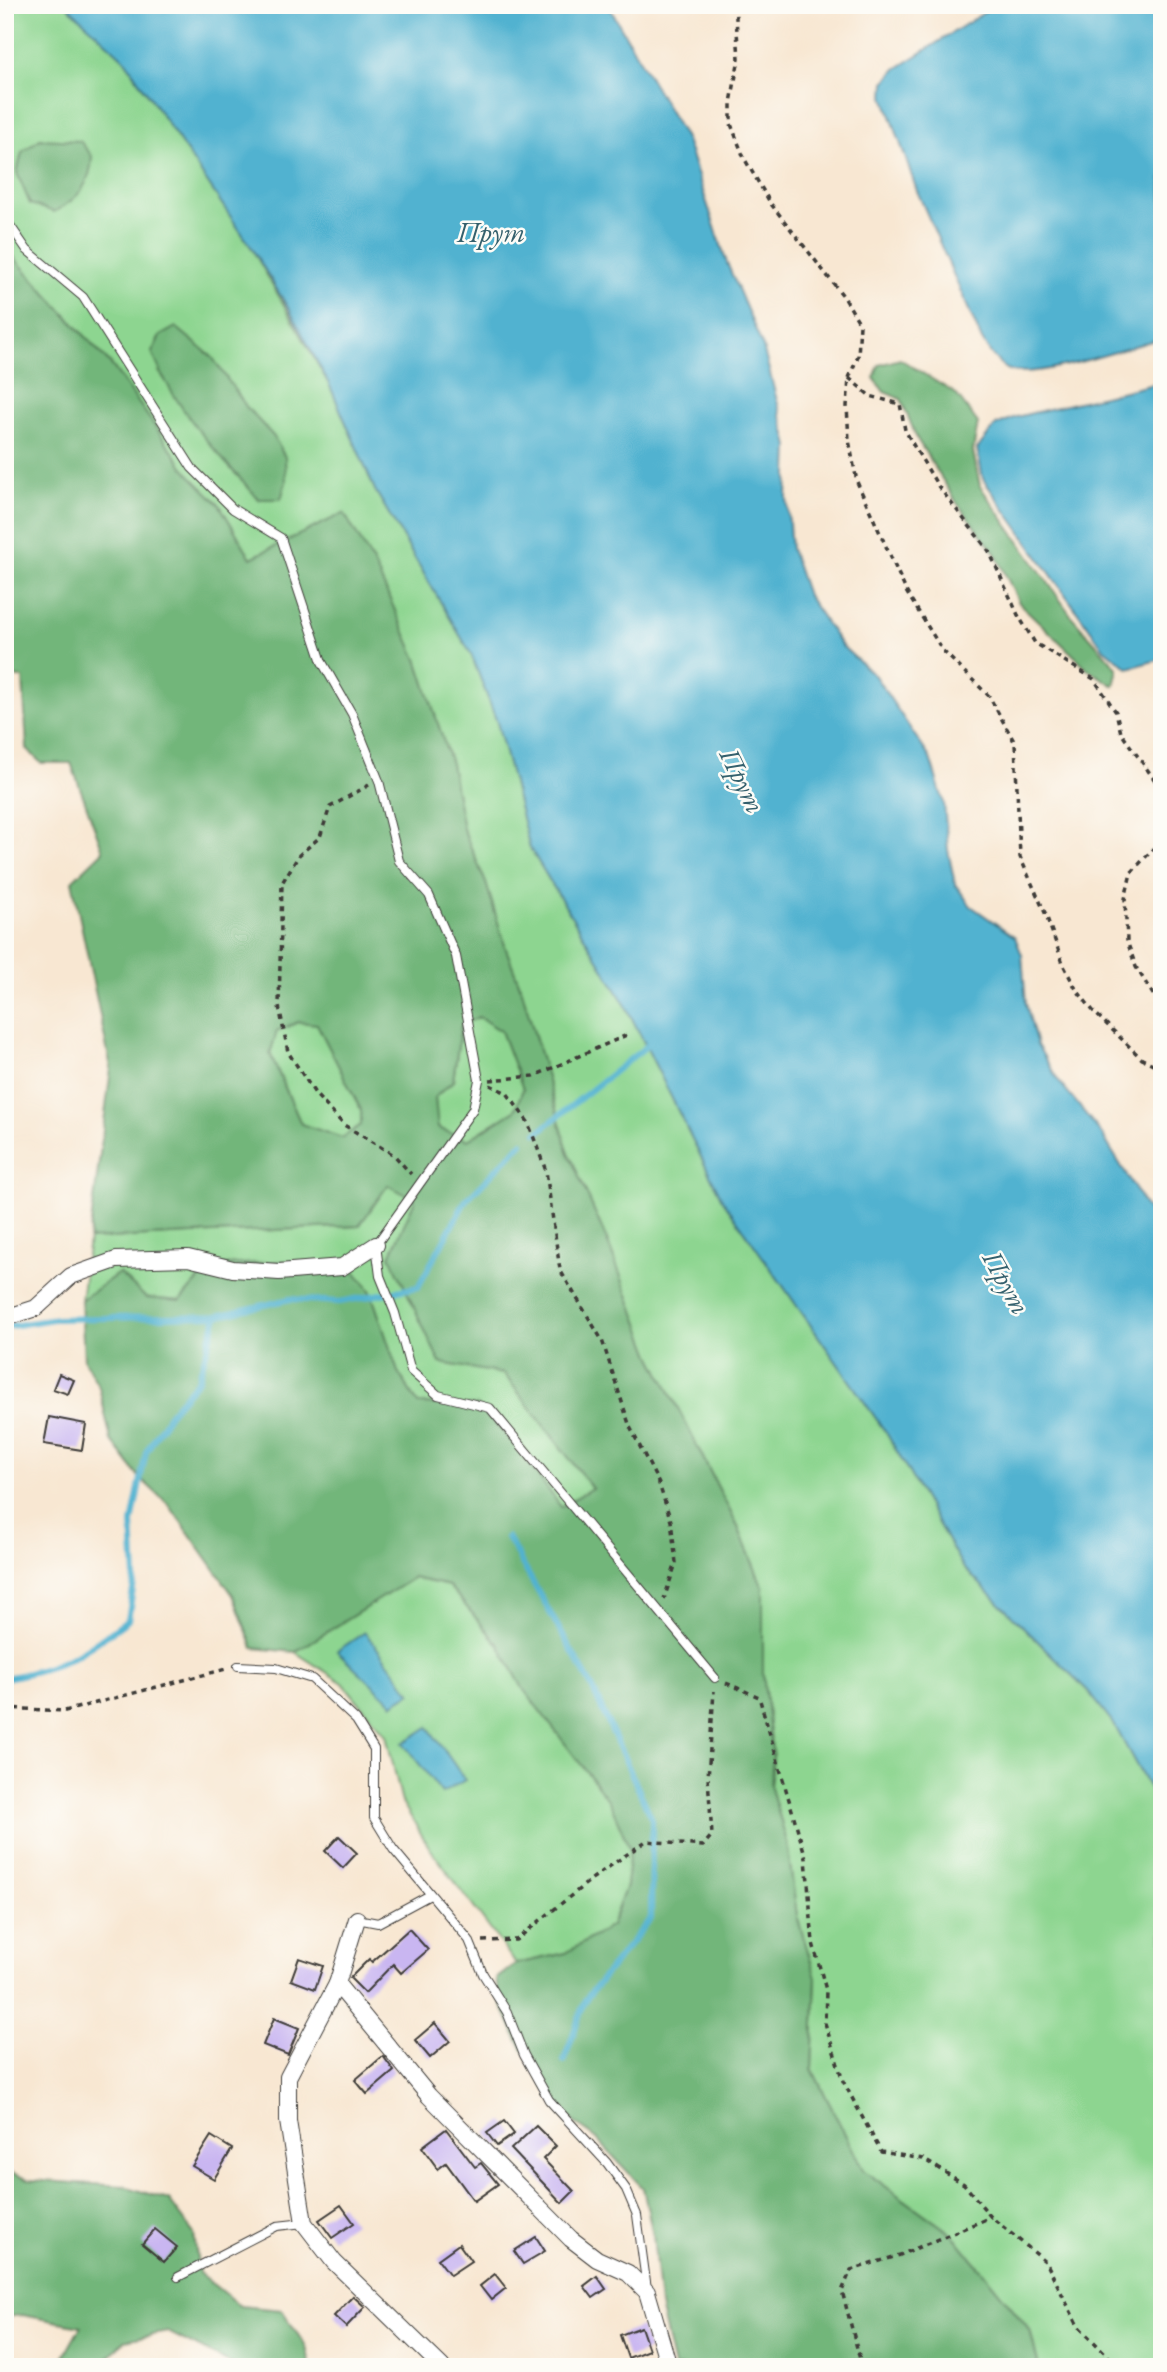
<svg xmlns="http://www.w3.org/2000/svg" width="1167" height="2372" font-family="'EB Garamond',serif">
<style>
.green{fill:#8dd590;stroke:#547856;stroke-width:2;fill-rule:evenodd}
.forest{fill:#72b67a;stroke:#47694b;stroke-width:2;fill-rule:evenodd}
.water{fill:#51b2d0;stroke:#366776;stroke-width:2}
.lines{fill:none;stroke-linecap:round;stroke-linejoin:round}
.stream{stroke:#51b2d0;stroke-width:6}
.building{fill:#c9b6f1}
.service-casing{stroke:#3d3a37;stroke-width:10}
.minor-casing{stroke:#3d3a37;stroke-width:18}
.path{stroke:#3d3a37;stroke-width:3.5;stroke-dasharray:5 5;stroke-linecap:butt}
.service{stroke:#fff;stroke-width:8}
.minor{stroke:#fff;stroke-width:16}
.labels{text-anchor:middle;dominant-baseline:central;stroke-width:5;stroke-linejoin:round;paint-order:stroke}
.water-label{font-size:28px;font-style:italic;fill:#34606d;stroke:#fdfcf7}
</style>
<rect width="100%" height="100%" fill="#fdfcf7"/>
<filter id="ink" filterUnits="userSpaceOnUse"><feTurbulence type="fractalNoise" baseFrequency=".0143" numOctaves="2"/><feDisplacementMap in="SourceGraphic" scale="14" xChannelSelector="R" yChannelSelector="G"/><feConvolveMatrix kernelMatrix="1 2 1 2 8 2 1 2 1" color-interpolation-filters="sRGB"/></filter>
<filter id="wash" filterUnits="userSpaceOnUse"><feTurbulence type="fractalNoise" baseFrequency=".00686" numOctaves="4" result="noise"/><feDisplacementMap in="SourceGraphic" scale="28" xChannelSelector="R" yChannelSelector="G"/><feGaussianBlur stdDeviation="1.57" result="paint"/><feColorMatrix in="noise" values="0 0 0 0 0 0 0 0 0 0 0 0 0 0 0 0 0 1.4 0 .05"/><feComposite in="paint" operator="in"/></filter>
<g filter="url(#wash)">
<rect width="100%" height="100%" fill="#f8e7d2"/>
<g class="green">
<path d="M 5,5 L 66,5 L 89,24 L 124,59 L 251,247 L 330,386 L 375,490 L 471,654 L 497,722 L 530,848 L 625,1004 L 722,1199 L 887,1434 L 963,1567 L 1088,1691 L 1114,1724 L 1162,1812 L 1162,2367 L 1039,2367 L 1030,2330 L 953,2235 L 863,2170 L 812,2069 L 816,1979 L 797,1916 L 787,1842 L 770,1785 L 773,1759 L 763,1674 L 763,1588 L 738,1527 L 651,1355 L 606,1238 L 568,1151 L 522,991 L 506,949 L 486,883 L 463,829 L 451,764 L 417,659 L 344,514 L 251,558 L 219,504 L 188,474 L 113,367 L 16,260 L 5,244 ZM 160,373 L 248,409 L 273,436 L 259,499 L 224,461 Z"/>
<path d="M 479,1017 L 501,1031 L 523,1089 L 515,1110 L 468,1140 L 437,1128 L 435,1097 L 453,1081 L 461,1025 Z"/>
<path d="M 298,1022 L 317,1023 L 361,1110 L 361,1125 L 342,1138 L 301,1124 L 270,1053 L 277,1031 Z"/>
<path d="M 388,1184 L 415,1200 L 440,1362 L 504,1374 L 592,1488 L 561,1507 L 515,1445 L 478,1406 L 418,1404 L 398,1372 L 370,1290 L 211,1266 L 180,1301 L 146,1298 L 119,1273 L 81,1300 L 89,1239 L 359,1226 Z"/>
<path d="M 413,1578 L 449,1586 L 499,1645 L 524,1690 L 610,1801 L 630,1849 L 626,1886 L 611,1926 L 566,1953 L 516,1964 L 429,1847 L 402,1802 L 386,1735 L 343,1683 L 295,1652 Z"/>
</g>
<g class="forest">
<path d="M 40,139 L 80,141 L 92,156 C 91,185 78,199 54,212 L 30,204 L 17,173 L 22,152 Z"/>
<path d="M 5,244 L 16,260 L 113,367 L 188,473 L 219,504 L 251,558 L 344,513 L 374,564 L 417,659 L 451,764 L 463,829 L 486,883 L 506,949 L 522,991 L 568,1151 L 606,1238 L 651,1355 L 738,1527 L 763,1588 L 763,1674 L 773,1759 L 770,1785 L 787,1842 L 797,1916 L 816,1978 L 812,2069 L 863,2170 L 953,2235 L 1030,2330 L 1039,2367 L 674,2367 L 660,2306 L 653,2235 L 643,2188 L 596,2138 L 561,2113 L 517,2039 L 499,1998 L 496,1979 L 516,1964 L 566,1953 L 611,1926 L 626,1886 L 630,1849 L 609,1801 L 524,1690 L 499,1645 L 449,1586 L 413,1578 L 295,1652 L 253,1648 L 233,1595 L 169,1505 L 139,1477 L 111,1440 L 99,1387 L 84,1360 L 81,1300 L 119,1273 L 146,1298 L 180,1301 L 211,1266 L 286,1261 L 354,1270 L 370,1290 L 398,1372 L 418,1404 L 478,1406 L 515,1445 L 561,1507 L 592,1488 L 504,1374 L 440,1363 L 390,1256 L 415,1200 L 388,1185 L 359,1226 L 89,1239 L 111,1068 L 72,881 L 103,851 L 71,763 L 41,763 L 27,749 L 23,678 L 5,674 ZM 479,1017 L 501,1031 L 523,1089 L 515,1110 L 468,1140 L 438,1128 L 435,1097 L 453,1081 L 461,1025 ZM 298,1022 L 317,1024 L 361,1110 L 361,1125 L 342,1138 L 301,1124 L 270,1054 L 277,1031 Z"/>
<path d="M 176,327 L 212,357 L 248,409 L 274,437 L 285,457 L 286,482 L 281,499 L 259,499 C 219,456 173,407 152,352 L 160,336 Z"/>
<path d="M 900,359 L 956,394 L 978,423 L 973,451 L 980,486 L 1073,618 L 1118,669 L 1114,686 L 1089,670 L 1019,603 L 995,553 L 957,503 L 917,439 L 901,399 L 884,392 L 874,378 L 879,365 Z"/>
<path d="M 5,2170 L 29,2180 L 124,2186 L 169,2200 L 194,2234 L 199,2273 L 240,2306 L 282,2310 L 306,2347 L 311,2367 L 237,2367 L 168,2332 L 125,2340 L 99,2367 L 58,2367 L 81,2326 L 22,2315 L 5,2317 Z"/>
</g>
<g class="water">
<path d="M 66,5 L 608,5 L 686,140 L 727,263 L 763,347 L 789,446 L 787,498 L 791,549 L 807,595 L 842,646 L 875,676 L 930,758 L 944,803 L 948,850 L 955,884 L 971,906 L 1015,937 L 1022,955 L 1026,1004 L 1037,1045 L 1058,1080 L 1101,1133 L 1162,1233 L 1162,1812 L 1114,1724 L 1088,1691 L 963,1567 L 887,1434 L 722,1199 L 625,1004 L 530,848 L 497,722 L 471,654 L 375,490 L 330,386 L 290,311 L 251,247 L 124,59 Z"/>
<path d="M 996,5 L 1162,5 L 1162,338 C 1131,346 1032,382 1007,369 C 996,362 989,351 982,340 L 917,191 L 884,96 L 885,82 L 896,69 Z"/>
<path d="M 1162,382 L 1162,659 L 1128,668 L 1104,649 L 983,479 L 977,449 L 996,425 L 1016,417 Z"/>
<path d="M 365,1632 L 411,1693 L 393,1704 L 337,1651 Z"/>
<path d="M 428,1727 L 465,1780 L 442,1793 L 403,1743 Z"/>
</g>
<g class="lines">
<g class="stream">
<path d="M 537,1133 L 653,1041"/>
<path d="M 5,1327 L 53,1319 L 217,1316 L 290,1299 L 340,1302 L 418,1287 L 466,1200 L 522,1143"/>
<path d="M 507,1537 L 591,1685 L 652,1819 L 651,1918 L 585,2000 L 564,2061"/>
<path d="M 5,1678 C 62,1668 82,1654 128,1620 L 135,1577 L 132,1523 L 146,1452 L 171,1411 L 198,1380 L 217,1316"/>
</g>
</g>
<g id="blocks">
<g class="building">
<path d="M 59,1374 L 74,1380 L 68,1394 L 53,1389 Z"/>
<path d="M 49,1417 L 86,1424 L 82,1450 L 44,1444 Z"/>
<path d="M 339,1836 L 357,1853 L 343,1868 L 325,1851 Z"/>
<path d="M 409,1929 L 428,1950 L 401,1973 L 393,1964 L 365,1993 L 350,1978 L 369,1959 L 372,1962 Z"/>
<path d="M 299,1958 L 323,1966 L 315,1989 L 291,1980 Z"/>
<path d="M 274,2018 L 299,2028 L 288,2055 L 263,2045 Z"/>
<path d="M 435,2023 L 450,2041 L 430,2058 L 415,2040 Z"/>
<path d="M 383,2056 L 394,2071 L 367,2094 L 355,2080 Z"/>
<path d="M 504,2121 L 514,2134 L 497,2146 L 487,2133 Z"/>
<path d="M 536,2126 L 556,2146 L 543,2159 L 574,2191 L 562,2203 L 511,2149 Z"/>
<path d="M 446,2129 L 475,2167 L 481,2163 L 498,2184 L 474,2201 L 446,2163 L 438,2169 L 422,2147 Z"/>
<path d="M 211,2136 L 232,2149 L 214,2179 L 192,2166 Z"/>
<path d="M 341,2205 L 354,2223 L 332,2238 L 319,2220 Z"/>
<path d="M 155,2229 L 177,2247 L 164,2262 L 142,2244 Z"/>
<path d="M 536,2237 L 545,2251 L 523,2264 L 514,2251 Z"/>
<path d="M 459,2244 L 471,2261 L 450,2275 L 438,2259 Z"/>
<path d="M 495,2274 L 506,2288 L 491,2300 L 480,2286 Z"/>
<path d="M 597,2276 L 606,2289 L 593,2298 L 584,2286 Z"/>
<path d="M 353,2296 L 365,2307 L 346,2327 L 334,2316 Z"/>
<path d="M 641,2327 L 649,2350 L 628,2358 L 620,2335 Z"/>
</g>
</g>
</g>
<g filter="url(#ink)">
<use href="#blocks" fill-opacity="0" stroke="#3d3a37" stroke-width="2"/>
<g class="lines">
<g class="service-casing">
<g id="service">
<path d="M 5,218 L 27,250 L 83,297 L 192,468 L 233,509 L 281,538 L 322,662 L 352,714 L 379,781 L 399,861 L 429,895 L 456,956 L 479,1080 L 473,1109 L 376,1245 L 380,1276 L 395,1313 L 411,1371 L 438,1395 L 490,1408 L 715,1678"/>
<path d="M 238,1666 L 276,1668 L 312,1679 L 356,1720 L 374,1749 L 374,1818 L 393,1849 L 469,1940 L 483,1974 L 507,2012 L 524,2055 L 549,2100 L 607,2163 L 626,2189 L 637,2215 L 647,2289"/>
<path d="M 357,1919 L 378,1923 L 430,1895"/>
<path d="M 178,2277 L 277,2226 L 304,2223"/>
</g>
</g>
<g class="minor-casing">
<g id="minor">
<path d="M 5,1318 L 36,1308 L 71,1276 L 116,1260 L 188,1258 L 233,1269 L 279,1272 L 342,1267 L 376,1245"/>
<path d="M 337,1984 L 357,1919"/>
<path d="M 442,2367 L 334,2262 L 304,2223 L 288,2121 L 288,2077 L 337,1984 L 429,2096 L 571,2239 L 597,2259 L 628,2273 L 647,2292 L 669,2367"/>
</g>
</g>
<g class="path">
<path d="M 735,5 L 739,58 L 731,103 L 731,124 L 744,158 L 771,204 L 844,297 L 860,324 L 858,356 L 849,378 L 847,406 L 849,440 L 857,482 L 907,593 L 943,651 L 989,696 L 1015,743 L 1020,857 L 1046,915 L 1064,966 L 1076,989 L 1094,1012 L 1142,1059 L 1162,1068"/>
<path d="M 849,378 L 870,396 L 900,404 L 905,430 L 915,448 L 938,486 L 989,551 L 1018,615 L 1035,643 L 1094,679 L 1116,712 L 1121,733 L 1162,790"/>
<path d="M 369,785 L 330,807 L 320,837 L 299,855 L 282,883 L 279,1006 L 288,1052 L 316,1095 L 344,1125 L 394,1155 L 411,1174"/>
<path d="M 1162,839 L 1131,873 L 1125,899 L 1127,941 L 1136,967 L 1162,1009"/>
<path d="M 490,1080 L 534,1076 L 629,1034"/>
<path d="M 490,1085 L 507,1093 L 528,1122 L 546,1171 L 560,1270 L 602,1340 L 630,1427 L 659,1484 L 671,1521 L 676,1563 L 664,1599"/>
<path d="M 726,1683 L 759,1697 L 806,1858 L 813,1943 L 826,1990 L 825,2023 L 843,2081 L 881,2152 L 923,2159 L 964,2184 L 991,2217 L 1046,2262 L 1078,2326 L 1119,2367"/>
<path d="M 5,1708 L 65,1711 L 226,1669"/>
<path d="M 483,1941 L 516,1940 L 593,1878 L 646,1841 L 703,1846 L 712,1835 L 708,1778 L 714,1691"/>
<path d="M 862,2367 L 842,2291 L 851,2270 L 900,2255 L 991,2217"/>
</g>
<use href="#service" class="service"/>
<use href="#minor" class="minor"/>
</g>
</g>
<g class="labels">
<g class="water-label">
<text x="491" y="232">Прут</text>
<text transform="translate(743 780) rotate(64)">Прут</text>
<text transform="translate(1007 1282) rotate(61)">Прут</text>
</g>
</g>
<rect width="1167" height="2372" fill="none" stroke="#fdfcf7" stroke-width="28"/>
</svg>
